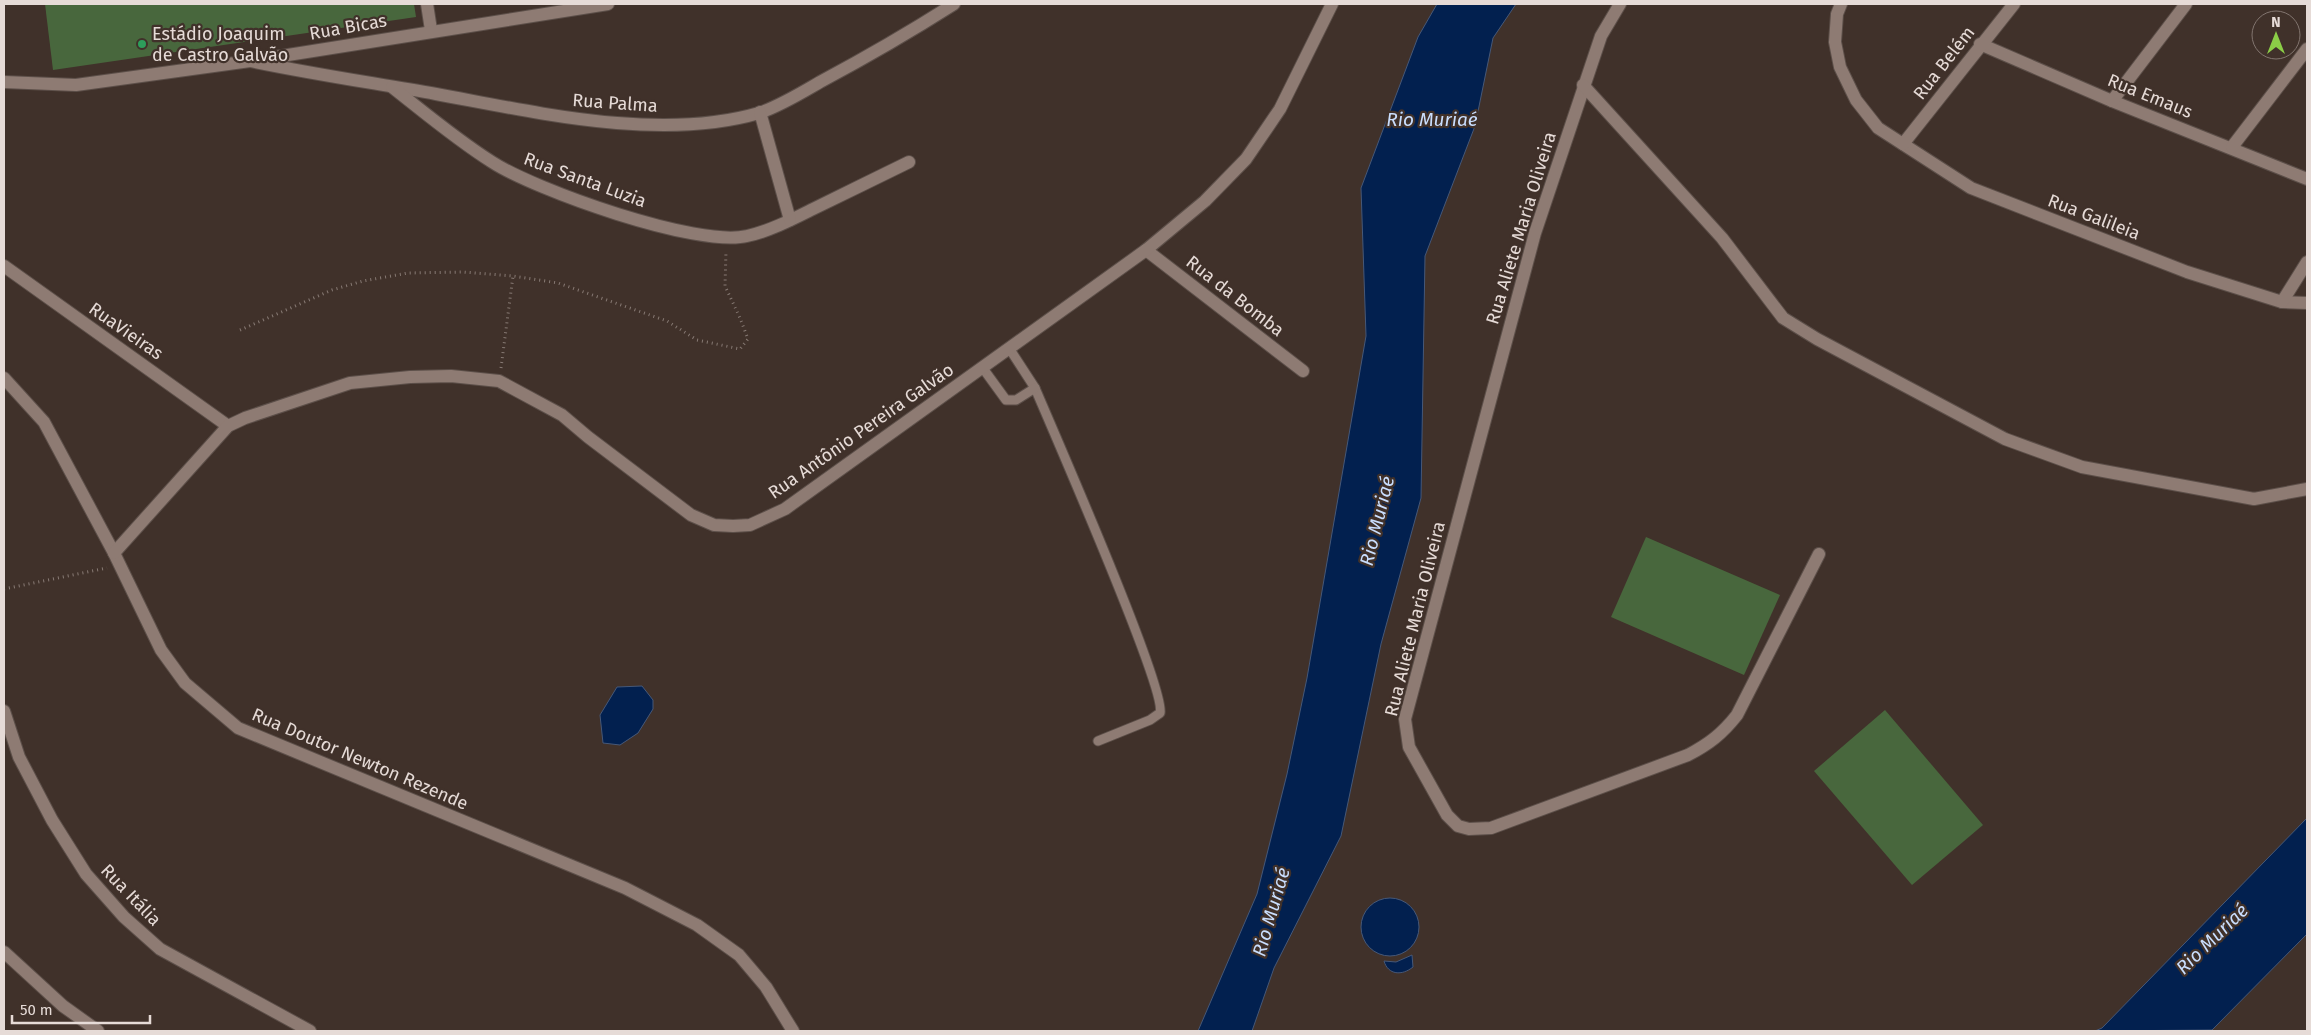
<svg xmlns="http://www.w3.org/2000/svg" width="2311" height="1035" font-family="'Fira Sans',sans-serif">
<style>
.green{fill:#48673d}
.water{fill:#02204f;stroke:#465878}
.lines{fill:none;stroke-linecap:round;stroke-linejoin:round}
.service-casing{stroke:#5c4f49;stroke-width:11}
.minor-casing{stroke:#5c4f49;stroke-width:14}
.path{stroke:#877a74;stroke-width:3;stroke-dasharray:1 4;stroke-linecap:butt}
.service{stroke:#8e7b73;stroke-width:9}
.minor{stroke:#8e7b73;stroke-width:12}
.leisure-dot{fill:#2e9e5b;stroke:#40312a;stroke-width:2}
.labels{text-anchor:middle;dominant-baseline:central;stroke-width:4.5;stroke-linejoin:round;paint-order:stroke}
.street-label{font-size:18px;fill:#e6dbd7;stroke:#40312a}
.poi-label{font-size:18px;fill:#e6dbd7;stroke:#40312a;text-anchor:start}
.water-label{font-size:19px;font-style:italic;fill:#c9defe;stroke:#40312a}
</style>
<rect width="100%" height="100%" fill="#40312a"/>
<g class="green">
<path d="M 45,4 L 414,4 L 416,17 L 53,70 Z"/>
<path d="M 1646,537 L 1780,595 L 1744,675 L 1611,617 Z"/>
<path d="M 1885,710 L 1983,825 L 1912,885 L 1814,771 Z"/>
</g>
<g class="water">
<path d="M 1437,4 L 1516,4 L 1493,38 L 1475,126 L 1425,256 L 1421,498 L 1381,644 L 1341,836 L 1274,968 L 1252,1031 L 1198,1031 L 1257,894 L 1287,774 L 1307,678 L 1366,336 L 1361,188 L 1418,37 Z"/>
<path d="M 642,686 L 653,700 L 653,709 L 638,733 L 620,745 L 603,743 L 600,715 L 617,687 Z"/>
<path d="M 2307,818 L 2307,934 L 2212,1030 L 2095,1031 L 2102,1028 Z"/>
<circle cx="1390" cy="927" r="29"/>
<path d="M 1412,955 L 1413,967 C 1402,976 1388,975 1384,961 L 1396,962 Z"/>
</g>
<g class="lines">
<g class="service-casing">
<g id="service">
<path d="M 1009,348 L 1035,388 C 1052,428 1167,691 1160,713 L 1150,720 L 1098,741"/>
<path d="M 982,367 L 1006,400 L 1016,400 L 1035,388"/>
</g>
</g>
<g class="minor-casing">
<g id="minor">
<path d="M 427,4 L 431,30"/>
<path d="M 1620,4 L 1601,36 L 1535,233 L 1405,719 L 1409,747 L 1447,815 L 1458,826 L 1469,829 L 1491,828 L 1688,755 C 1709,744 1722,734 1737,715 L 1819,554"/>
<path d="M 1841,4 L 1837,14 L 1835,42 L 1840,67 L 1856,100 L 1878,128 L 1971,188 L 2187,272 L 2282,302 L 2307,303"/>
<path d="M 1980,44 L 2112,101 L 2307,179"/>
<path d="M 250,61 C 312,74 374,83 436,94 C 535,112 660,142 759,113 C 780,106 801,93 820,82 C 865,58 910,32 954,4"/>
<path d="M 4,82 L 76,85 L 250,61 L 608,4"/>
<path d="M 1583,85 L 1722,238 L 1783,318 L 1817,339 L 2005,439 L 2082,467 L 2254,499 L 2307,489"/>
<path d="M 392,87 C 425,113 457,140 492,162 C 535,190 698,248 747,236 C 770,231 793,219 813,209 C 845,193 877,178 909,162"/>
<path d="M 2112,101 L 2186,4"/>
<path d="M 760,112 L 790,220"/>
<path d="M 1903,144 L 2014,4"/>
<path d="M 2232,147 L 2307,49"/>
<path d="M 1146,250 L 1303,371"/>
<path d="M 4,266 L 228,426"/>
<path d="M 2282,302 L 2307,262"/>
<path d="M 4,378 L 44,422 L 114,553 L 161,650 L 185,683 L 238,728 L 625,888 L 697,925 L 739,955 L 766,987 L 793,1031"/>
<path d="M 114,553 L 228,426 L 245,418 L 350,383 L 410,377 L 451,376 L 499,381 L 562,415 L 588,437 L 691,515 L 714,525 L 733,526 L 750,525 L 785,509 L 1146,250 L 1205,201 L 1246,159 L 1280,109 L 1332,4"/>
<path d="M 4,711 L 19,757 L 52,820 L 86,874 L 124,917 L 160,949 L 310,1031"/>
<path d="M 4,952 L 63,1006 L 98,1031"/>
</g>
</g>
<g class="path">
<path d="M 240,330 L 332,290 L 363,281 L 408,273 L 463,272 L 513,276 L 558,283 L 667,321 L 697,340 L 740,349 L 748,339 L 740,318 L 725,286 L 726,251"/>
<path d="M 501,368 L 513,276"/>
<path d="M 4,589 L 107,568"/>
</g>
<use href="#service" class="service"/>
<use href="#minor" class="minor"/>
</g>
<circle class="leisure-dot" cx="142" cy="44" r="5"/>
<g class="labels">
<g class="street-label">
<text transform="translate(348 27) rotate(-10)">Rua Bicas</text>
<text transform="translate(1944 63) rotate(-52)">Rua Belém</text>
<text transform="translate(2150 96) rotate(22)">Rua Emaus</text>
<text transform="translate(615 103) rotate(4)">Rua Palma</text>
<text transform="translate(585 180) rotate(20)">Rua Santa Luzia</text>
<text transform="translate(2094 217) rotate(21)">Rua Galileia</text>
<text transform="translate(1521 228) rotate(-73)">Rua Aliete Maria Oliveira</text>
<text transform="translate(1235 296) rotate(38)">Rua da Bomba</text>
<text transform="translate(126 331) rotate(35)">RuaVieiras</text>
<text transform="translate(861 431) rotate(-35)">Rua Antônio Pereira Galvão</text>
<text transform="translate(1415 619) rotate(-76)">Rua Aliete Maria Oliveira</text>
<text transform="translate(360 759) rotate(23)">Rua Doutor Newton Rezende</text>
<text transform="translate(131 895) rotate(46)">Rua Itália</text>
</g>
<g class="poi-label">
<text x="152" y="34">Estádio Joaquim<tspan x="152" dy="21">de Castro Galvão</tspan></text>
</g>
<g class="water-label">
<text x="1432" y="119">Rio Muriaé</text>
<text transform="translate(1377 521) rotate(-76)">Rio Muriaé</text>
<text transform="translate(1271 912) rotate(-74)">Rio Muriaé</text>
<text transform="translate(2212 939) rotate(-44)">Rio Muriaé</text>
</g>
</g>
<rect width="2311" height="1035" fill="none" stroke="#e6dbd7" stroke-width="10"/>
<g transform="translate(2276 35)"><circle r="24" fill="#40312a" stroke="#82756f"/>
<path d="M0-4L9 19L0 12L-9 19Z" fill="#8bce47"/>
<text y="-8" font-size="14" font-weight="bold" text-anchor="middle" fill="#e6dbd7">N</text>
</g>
<path d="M12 1015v8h138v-8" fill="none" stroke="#e6dbd7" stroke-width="2.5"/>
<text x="20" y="1015" font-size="15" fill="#e6dbd7" stroke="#40312a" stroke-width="4" paint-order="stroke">50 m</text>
</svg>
